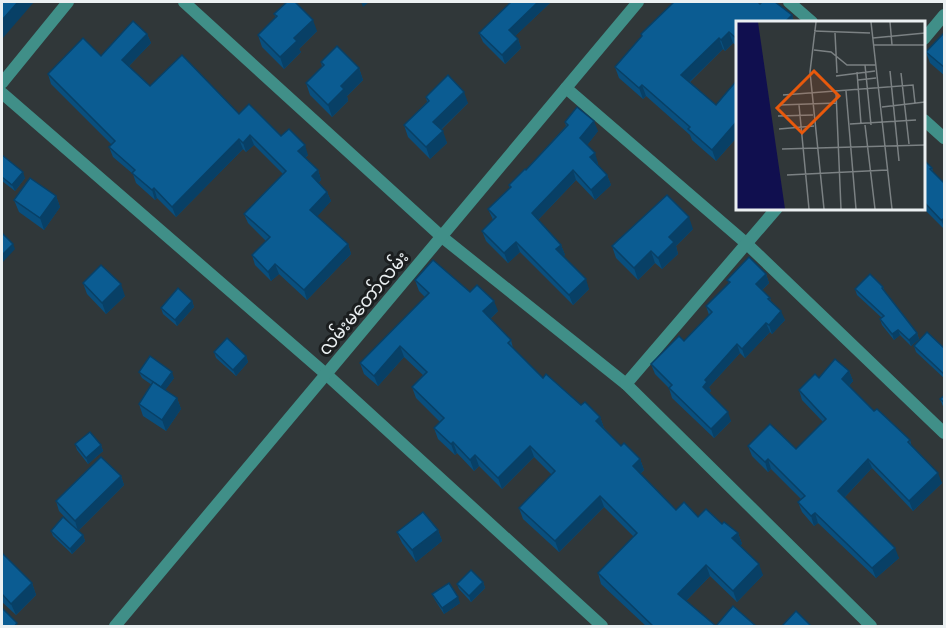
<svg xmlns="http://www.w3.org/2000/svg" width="946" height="628" font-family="Poppins,'Noto Sans Myanmar',sans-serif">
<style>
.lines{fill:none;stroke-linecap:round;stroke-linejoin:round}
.street{stroke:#408f88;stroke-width:12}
.wall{fill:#094f7e}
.shaded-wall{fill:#084066}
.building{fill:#0b5c92;stroke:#084066;stroke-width:1.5}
.labels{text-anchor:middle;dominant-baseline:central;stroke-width:6;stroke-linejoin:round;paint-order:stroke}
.street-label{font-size:18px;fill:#ebf0f2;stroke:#1b1e1f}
.inset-road{fill:none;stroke:#7b8183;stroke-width:1.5}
.view{fill:#e8590c;fill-opacity:0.15;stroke:#e8590c;stroke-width:3}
.inset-edge{fill:none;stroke:#ebf0f2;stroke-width:3}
</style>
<rect width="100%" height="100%" fill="#303739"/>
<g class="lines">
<g class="street">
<path d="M 184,2 L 442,237 L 626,384 L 871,626"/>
<path d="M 789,2 L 812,22"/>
<path d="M 924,39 L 944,15"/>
<path d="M 2,83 L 68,2"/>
<path d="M 566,88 L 747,244 L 944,433"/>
<path d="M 2,93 L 327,375 L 602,626"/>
<path d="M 924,120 L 944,138"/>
<path d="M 626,384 L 777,208"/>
<path d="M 115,626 L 638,2"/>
</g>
</g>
<g class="wall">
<path d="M 511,2 L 551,2 L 515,36 L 518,39 L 521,48 L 505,64 L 483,42 L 479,33 Z"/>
<path d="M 760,4 L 792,15 L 794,22 L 738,22 L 738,47 L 733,43 L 725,51 L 723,49 L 690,82 L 716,105 L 738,79 L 738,136 L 716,161 L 692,140 L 690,135 L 646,96 L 643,99 L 619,78 L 615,67 L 642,37 L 641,34 Z"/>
<path d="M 274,14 L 317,31 L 299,49 L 301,52 L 284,69 L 262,47 L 258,35 L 276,18 Z"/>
<path d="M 147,34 L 151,43 L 129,66 L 150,86 L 239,114 L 281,136 L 308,155 L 305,158 L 318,170 L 321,180 L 318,183 L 327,192 L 331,201 L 317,216 L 348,244 L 351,254 L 307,300 L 279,274 L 271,281 L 255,265 L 252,255 L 266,241 L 248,223 L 244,214 L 283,174 L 254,145 L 246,152 L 243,149 L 176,217 L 157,198 L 155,200 L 136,183 L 133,174 L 113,157 L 109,147 L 112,145 L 51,84 L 48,74 L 101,56 Z"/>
<path d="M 945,35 L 945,76 L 930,63 L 926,52 Z"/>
<path d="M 321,62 L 359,68 L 363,80 L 347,96 L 348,101 L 332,117 L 310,95 L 306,83 L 322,67 Z"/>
<path d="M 426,97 L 468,103 L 441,130 L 447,143 L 430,159 L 408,137 L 404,125 L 427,102 Z"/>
<path d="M 565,122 L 598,131 L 587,145 L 598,163 L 597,165 L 607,175 L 611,185 L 595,200 L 576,180 L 538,220 L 561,245 L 565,255 L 563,256 L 589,289 L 573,305 L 520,252 L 508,263 L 486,241 L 482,231 L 493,220 L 488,209 L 510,189 L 509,185 L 526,170 L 566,126 Z"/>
<path d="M 2,155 L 25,178 L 15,191 L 2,181 Z"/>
<path d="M 924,160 L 932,168 L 933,172 L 945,184 L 945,230 L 923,208 L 924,208 Z"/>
<path d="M 56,196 L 60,207 L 44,230 L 19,212 L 14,200 Z"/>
<path d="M 693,229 L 676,246 L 678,254 L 662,269 L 655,263 L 638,280 L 616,258 L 612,246 Z"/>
<path d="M 766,274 L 769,283 L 762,290 L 770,298 L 771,302 L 785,320 L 772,334 L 770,332 L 745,358 L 740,353 L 709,387 L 711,391 L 709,393 L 731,421 L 714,438 L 672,398 L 669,388 L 655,374 L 651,364 L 684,341 L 709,315 L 706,306 L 729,283 L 727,280 Z"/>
<path d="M 415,280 L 470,292 L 498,311 L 490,319 L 511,340 L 513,348 L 543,378 L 581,405 L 600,417 L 604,428 L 621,446 L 640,459 L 644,470 L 640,474 L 676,510 L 722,524 L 738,533 L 742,544 L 740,545 L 763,575 L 737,602 L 710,576 L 686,601 L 716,626 L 757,627 L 647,627 L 601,584 L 598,573 L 634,537 L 604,507 L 559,552 L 523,519 L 519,508 L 552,475 L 534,457 L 502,489 L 479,466 L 474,471 L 457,453 L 455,455 L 438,439 L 434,428 L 440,422 L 416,398 L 412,387 L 423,375 L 404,357 L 378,386 L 364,374 L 360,363 L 425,297 L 419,291 Z"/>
<path d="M 83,283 L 125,296 L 106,314 L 87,294 Z"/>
<path d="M 883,287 L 885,292 L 917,333 L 919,339 L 911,346 L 900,335 L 894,340 L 882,325 L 880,319 L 882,318 L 857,295 L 855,289 Z"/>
<path d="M 192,301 L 194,307 L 177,326 L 163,314 L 161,308 Z"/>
<path d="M 914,346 L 945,349 L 945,379 L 916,352 Z"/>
<path d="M 214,352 L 246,356 L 248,362 L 236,376 L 216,358 Z"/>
<path d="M 849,371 L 853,381 L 849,386 L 874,411 L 910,440 L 912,447 L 942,483 L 913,511 L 872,468 L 844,498 L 899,558 L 876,578 L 818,523 L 814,526 L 802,512 L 798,502 L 801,499 L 771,469 L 768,472 L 752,456 L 748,446 L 796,449 L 823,422 L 802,400 L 799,390 L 819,378 Z"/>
<path d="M 139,372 L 174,378 L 165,390 L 177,398 L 181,409 L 166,431 L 143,416 L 139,404 L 152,385 L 142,378 Z"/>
<path d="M 945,395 L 945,411 L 940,399 Z"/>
<path d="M 75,444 L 101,445 L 103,451 L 88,464 L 77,450 Z"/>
<path d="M 121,476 L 124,485 L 78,531 L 59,511 L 56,501 Z"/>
<path d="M 438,530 L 442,541 L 416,562 L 402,543 L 397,532 Z"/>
<path d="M 51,531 L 83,535 L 85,541 L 72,554 L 53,536 Z"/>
<path d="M 2,553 L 32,583 L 36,595 L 16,615 L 2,602 Z"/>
<path d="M 483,582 L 485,588 L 471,602 L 459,589 L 457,584 Z"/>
<path d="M 432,594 L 460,603 L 444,614 L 435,600 Z"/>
</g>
<g class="shaded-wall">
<path d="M 18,2 L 34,2 L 2,39 L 2,20 Z"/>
<path d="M 361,2 L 369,2 L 363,7 Z"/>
<path d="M 538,2 L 551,2 L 512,39 L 509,30 Z"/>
<path d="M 792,15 L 794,22 L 785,22 Z"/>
<path d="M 313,20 L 317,31 L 299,49 L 301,52 L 284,69 L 280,57 L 294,38 Z"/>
<path d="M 729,32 L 733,43 L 725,51 L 721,40 Z"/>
<path d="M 147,34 L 151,43 L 125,70 L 122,60 Z"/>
<path d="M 719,38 L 723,49 L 685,86 L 681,75 Z"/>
<path d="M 518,39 L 521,48 L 505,64 L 502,55 Z"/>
<path d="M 359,68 L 363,80 L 347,96 L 348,101 L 332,117 L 328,105 L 341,86 Z"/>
<path d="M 642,85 L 646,96 L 643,99 L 639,88 Z"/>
<path d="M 464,92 L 468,103 L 437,133 L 433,122 Z"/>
<path d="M 738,120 L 738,136 L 716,161 L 712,150 Z"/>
<path d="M 594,121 L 598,131 L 584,149 L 580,138 Z"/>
<path d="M 443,131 L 447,143 L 430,159 L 426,147 Z"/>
<path d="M 250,135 L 254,145 L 246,152 L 243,143 Z"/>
<path d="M 239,139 L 243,149 L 176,217 L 172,207 Z"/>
<path d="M 305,145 L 308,155 L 302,161 L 298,151 Z"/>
<path d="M 595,153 L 598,163 L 594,168 L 590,157 Z"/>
<path d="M 318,170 L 321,180 L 315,186 L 312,176 Z"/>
<path d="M 573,170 L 576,180 L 535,223 L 532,213 Z"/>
<path d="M 23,172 L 25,178 L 15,191 L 12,185 Z"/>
<path d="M 607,175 L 611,185 L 595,200 L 591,190 Z"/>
<path d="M 154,188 L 157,198 L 155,200 L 152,190 Z"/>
<path d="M 327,192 L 331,201 L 314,220 L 310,210 Z"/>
<path d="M 56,196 L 60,207 L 44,230 L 40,218 Z"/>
<path d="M 689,217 L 693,229 L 676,246 L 678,254 L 662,269 L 658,258 L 669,237 Z"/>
<path d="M 943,219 L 945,223 L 945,229 L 941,220 Z"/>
<path d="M 516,242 L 520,252 L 508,263 L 504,253 Z"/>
<path d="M 13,244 L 15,249 L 2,263 L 2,255 Z"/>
<path d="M 348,244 L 351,254 L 307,300 L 304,290 Z"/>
<path d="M 561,245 L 565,255 L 560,260 L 556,249 Z"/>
<path d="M 651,251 L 655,263 L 638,280 L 634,268 Z"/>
<path d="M 275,264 L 279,274 L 271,281 L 268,272 Z"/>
<path d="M 766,274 L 769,283 L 759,293 L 756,284 Z"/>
<path d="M 586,279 L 589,289 L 573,305 L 569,295 Z"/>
<path d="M 121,284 L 125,296 L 106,314 L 102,303 Z"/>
<path d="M 192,301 L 194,307 L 177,326 L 175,320 Z"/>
<path d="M 494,301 L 498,311 L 487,322 L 483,311 Z"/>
<path d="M 781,311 L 785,320 L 772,334 L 769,325 Z"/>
<path d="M 766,323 L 770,332 L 745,358 L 742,349 Z"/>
<path d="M 898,330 L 900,335 L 894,340 L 892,334 Z"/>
<path d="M 917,333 L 919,339 L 911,346 L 909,340 Z"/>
<path d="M 737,344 L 740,353 L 709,387 L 711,391 L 706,396 L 703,387 L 705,380 Z"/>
<path d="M 400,346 L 404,357 L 378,386 L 374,376 Z"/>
<path d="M 246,356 L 248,362 L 236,376 L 233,370 Z"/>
<path d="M 849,371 L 853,381 L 846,389 L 842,379 Z"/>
<path d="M 172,372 L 174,378 L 163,393 L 161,387 Z"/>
<path d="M 177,398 L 181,409 L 166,431 L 162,420 Z"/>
<path d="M 728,412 L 731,421 L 714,438 L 711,429 Z"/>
<path d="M 600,417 L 604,428 L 596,421 Z"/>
<path d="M 453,442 L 457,453 L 455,455 L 451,444 Z"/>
<path d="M 101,445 L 103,451 L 88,464 L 86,458 Z"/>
<path d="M 530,446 L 534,457 L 502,489 L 498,478 Z"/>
<path d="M 475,455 L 479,466 L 474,471 L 470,460 Z"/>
<path d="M 640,459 L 644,470 L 637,477 L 633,466 Z"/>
<path d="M 768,459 L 771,469 L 768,472 L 765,462 Z"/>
<path d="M 868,459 L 872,468 L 841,501 L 838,491 Z"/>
<path d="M 938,473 L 942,483 L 913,511 L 909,501 Z"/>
<path d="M 121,476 L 124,485 L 78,531 L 75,521 Z"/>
<path d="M 600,496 L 604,507 L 559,552 L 555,541 Z"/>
<path d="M 815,513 L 818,523 L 814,526 L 811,516 Z"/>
<path d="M 438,530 L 442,541 L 416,562 L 412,550 Z"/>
<path d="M 738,533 L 742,544 L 736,549 L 732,538 Z"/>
<path d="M 83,535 L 85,541 L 72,554 L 70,549 Z"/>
<path d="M 895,548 L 899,558 L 876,578 L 872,568 Z"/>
<path d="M 759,564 L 763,575 L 737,602 L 733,591 Z"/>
<path d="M 706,565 L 710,576 L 682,605 L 678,594 Z"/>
<path d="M 483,582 L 485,588 L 471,602 L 469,596 Z"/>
<path d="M 32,583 L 36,595 L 16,615 L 11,604 Z"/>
<path d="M 458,597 L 460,603 L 444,614 L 442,608 Z"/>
</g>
<g class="building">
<path d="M 2,2 L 18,2 L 2,20 Z"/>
<path d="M 287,2 L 295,2 L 313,20 L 294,38 L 297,41 L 280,57 L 258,35 L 277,16 L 274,14 Z"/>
<path d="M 511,2 L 538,2 L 509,30 L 518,39 L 502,55 L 479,33 Z"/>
<path d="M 674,2 L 758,2 L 760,4 L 762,2 L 775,2 L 792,15 L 785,22 L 738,22 L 738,40 L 729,32 L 721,40 L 719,38 L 681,75 L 716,105 L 738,79 L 738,120 L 712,150 L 688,129 L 690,127 L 642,85 L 639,88 L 615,67 L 642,36 L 641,34 Z"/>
<path d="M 133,21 L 147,34 L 122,60 L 150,86 L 182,55 L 239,114 L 249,104 L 281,136 L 289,129 L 305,145 L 298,151 L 318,170 L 312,176 L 327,192 L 310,210 L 348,244 L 304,290 L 275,264 L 268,272 L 252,255 L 270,237 L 244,214 L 286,171 L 250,135 L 243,143 L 239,139 L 172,207 L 154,188 L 152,190 L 132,173 L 135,170 L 109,147 L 115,141 L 48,74 L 83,38 L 101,56 Z"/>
<path d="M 943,34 L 945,35 L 945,68 L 926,52 Z"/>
<path d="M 337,46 L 359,68 L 341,86 L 344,89 L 328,105 L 306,83 L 324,65 L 321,62 Z"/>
<path d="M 448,75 L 464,92 L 433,122 L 443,131 L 426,147 L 404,125 L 429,101 L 426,97 Z"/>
<path d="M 577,107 L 594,121 L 580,138 L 595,153 L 590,157 L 607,175 L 591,190 L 573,170 L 532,213 L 561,245 L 556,249 L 586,279 L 569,295 L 516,242 L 504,253 L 482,231 L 496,217 L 488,209 L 511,187 L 509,185 L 525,169 L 526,170 L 568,125 L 565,122 Z"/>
<path d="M 2,155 L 23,172 L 12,185 L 2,177 Z"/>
<path d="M 924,160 L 932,168 L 930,169 L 945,184 L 945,220 L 943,219 L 941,220 L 924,202 Z"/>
<path d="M 30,178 L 56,196 L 40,218 L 14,200 Z"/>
<path d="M 667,195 L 689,217 L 669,237 L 674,242 L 658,258 L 651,251 L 634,268 L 612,246 Z"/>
<path d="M 2,233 L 13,244 L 2,255 Z"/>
<path d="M 749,257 L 766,274 L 756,284 L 770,298 L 768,299 L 781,311 L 769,325 L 766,323 L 742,349 L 737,344 L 705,380 L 707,382 L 703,387 L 728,412 L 711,429 L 669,388 L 672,385 L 651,364 L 679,336 L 684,341 L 712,312 L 706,306 L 730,282 L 727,280 Z"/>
<path d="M 433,260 L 470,292 L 477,285 L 494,301 L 483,311 L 511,340 L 508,343 L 543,378 L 546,374 L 581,405 L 585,402 L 600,417 L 596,421 L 621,446 L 624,443 L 640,459 L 633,466 L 676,510 L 684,502 L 698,517 L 706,509 L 722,524 L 724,522 L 738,533 L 732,538 L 759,564 L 733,591 L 706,565 L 678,594 L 716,626 L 733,606 L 757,627 L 654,627 L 598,573 L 637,533 L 600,496 L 555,541 L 519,508 L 555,471 L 530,446 L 498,478 L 475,455 L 470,460 L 453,442 L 451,444 L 434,428 L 444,418 L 412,387 L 427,372 L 400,346 L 374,376 L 360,363 L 429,293 L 415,280 Z"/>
<path d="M 101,265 L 121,284 L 102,303 L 83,283 Z"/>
<path d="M 870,274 L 883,287 L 882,288 L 917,333 L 909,340 L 898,330 L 892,334 L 880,319 L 884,316 L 855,289 Z"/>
<path d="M 178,288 L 192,301 L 175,320 L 161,308 Z"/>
<path d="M 927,332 L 945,349 L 945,375 L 914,346 Z"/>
<path d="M 227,338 L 246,356 L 233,370 L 214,352 Z"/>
<path d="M 150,356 L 172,372 L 161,387 L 139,372 Z"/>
<path d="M 835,359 L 849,371 L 842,379 L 874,411 L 877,409 L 910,440 L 908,442 L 938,473 L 909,501 L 868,459 L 838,491 L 895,548 L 872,568 L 815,513 L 811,516 L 798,502 L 805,496 L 768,459 L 765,462 L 748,446 L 770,424 L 796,449 L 826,419 L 799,390 L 815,374 L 819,378 Z"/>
<path d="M 153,382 L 177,398 L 162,420 L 139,404 Z"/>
<path d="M 945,395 L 945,403 L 940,399 Z"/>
<path d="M 90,432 L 101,445 L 86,458 L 75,444 Z"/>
<path d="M 101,457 L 121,476 L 75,521 L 56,501 Z"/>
<path d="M 423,512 L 438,530 L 412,550 L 397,532 Z"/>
<path d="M 63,517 L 83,535 L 70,549 L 51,531 Z"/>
<path d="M 2,553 L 32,583 L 11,604 L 2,594 Z"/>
<path d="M 471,570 L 483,582 L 469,596 L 457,584 Z"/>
<path d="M 449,583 L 458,597 L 442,608 L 432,594 Z"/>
<path d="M 2,608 L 17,623 L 14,627 L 2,627 Z"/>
<path d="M 796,611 L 812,627 L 781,627 Z"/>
</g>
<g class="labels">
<g class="street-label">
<text transform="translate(363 303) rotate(-50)">လမ်းမတော်လမ်း</text>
</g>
</g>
<g transform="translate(736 21)">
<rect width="189" height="189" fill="#303739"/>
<path d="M 0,1 L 22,1 L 49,188 L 0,188 Z" fill="#100f4f"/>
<path class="inset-road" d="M 80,1 L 74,51 L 88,188M 135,1 L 156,188M 154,1 L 156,24M 78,10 L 134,12M 99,12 L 101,52M 137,17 L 189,12M 138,24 L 189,24M 78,29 L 95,31 L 111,44 L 140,44M 129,44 L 135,104M 154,50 L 163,140M 121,51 L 125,103M 165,52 L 173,123M 100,55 L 139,50M 122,59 L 140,57M 110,70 L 120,188M 100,71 L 105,188M 47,74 L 177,64 L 179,82M 43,84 L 101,82M 63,84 L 73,188M 146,86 L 189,81M 42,95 L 77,94M 114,103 L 180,99M 129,104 L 139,188M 43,108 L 78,105M 46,128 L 189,124M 51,154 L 151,149"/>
<path class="view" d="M 78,50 L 103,75 L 66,112 L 41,87 Z"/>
<rect width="189" height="189" class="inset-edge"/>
</g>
<rect width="946" height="628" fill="none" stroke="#ebf0f2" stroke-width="6"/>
</svg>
